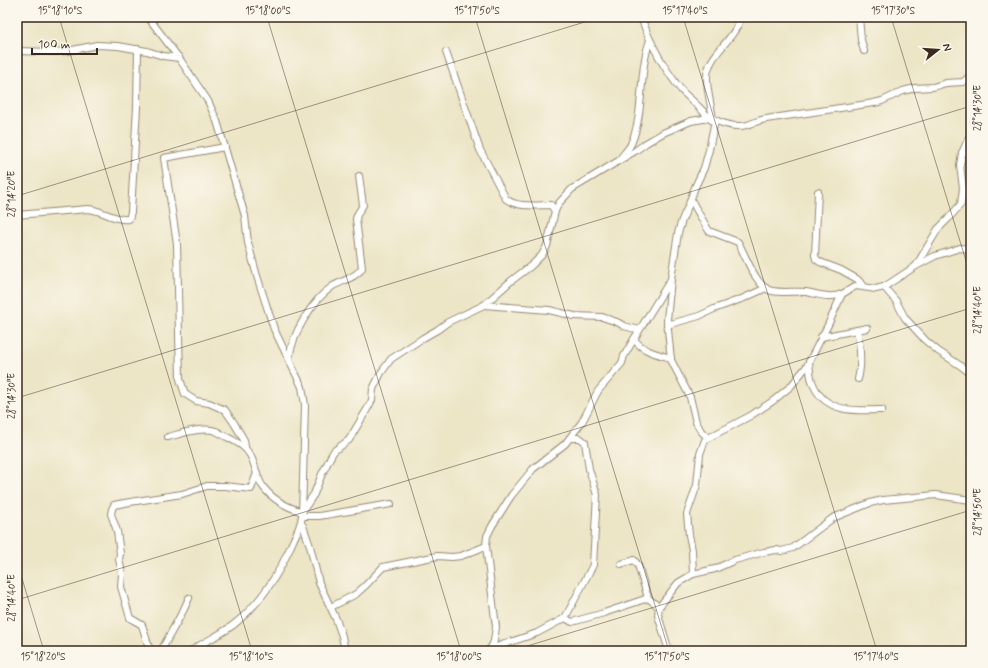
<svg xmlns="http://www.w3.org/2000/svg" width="988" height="668" font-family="Mynerve,sans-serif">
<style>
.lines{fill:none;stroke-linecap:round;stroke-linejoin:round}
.minor-casing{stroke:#948872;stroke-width:8}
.minor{stroke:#fff;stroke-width:6}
.ticks{fill:none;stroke:#3b2a1e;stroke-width:1;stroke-opacity:0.45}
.neatline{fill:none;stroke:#3b2a1e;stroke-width:1.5}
.ticks-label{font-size:10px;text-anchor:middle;fill:#3b2a1e}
</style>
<rect width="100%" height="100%" fill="#fbf7ec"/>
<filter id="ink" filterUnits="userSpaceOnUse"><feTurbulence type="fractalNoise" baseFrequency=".025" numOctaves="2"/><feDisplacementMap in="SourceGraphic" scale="8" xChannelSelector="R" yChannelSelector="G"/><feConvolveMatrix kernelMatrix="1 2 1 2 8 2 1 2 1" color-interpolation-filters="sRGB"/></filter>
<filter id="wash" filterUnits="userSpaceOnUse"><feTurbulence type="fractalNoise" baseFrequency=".012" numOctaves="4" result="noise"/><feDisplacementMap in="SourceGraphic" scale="16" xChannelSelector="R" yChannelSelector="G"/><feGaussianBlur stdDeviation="0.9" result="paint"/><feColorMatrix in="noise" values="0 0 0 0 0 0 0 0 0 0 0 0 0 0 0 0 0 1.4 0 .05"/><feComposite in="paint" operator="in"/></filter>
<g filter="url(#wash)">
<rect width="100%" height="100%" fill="#ece5c6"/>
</g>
<g filter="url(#ink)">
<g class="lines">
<g class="minor-casing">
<g id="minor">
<path d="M 148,17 L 179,58 L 208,101 L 217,121 L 245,216 L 248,243 L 257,276 L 274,329 L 302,387 L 305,405 L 302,516 C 301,525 297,533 293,541 C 280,572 263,600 238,621 C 224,634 206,640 191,651"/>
<path d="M 641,17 C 650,43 665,70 682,91 C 691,100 701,108 709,118"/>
<path d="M 859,17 L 861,40 L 864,51"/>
<path d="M 17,51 L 55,52 L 68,51 L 97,45 L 118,46 L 147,51 L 163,56 L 179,58"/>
<path d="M 446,52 L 480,150 L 506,199 C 517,208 537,205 551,205 L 555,211"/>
<path d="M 713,121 C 712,107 706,89 707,75 C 709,54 735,39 741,17"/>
<path d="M 225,147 L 164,158 L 177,244 L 180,379 L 185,394 L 196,401 L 209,403 L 225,410 L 234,423 L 244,440 L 245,447"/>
<path d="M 962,153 L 971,152"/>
<path d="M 620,159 C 623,154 628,150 631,144 C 645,112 638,73 650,40"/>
<path d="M 818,192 L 815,255 L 816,259 L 820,262 L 841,270 L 857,279 L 865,287"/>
<path d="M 691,199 L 695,207 L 709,231 L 738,242 C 745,254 756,288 772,291 C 783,293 795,291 806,292 C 818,294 830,299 842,294"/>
<path d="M 17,215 L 88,209 C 102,210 116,221 129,219 L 131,212 L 137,107 L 138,49"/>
<path d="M 916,266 L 938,229 L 948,219 L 961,204 L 963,188 L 960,165 L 962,153 L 970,135 L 971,119"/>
<path d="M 884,287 L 896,301 L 905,318 L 926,341 L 938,351 L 961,366 L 971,374"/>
<path d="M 484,305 L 549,310 L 574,316 L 602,317 L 617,322 L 624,326 L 639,330"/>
<path d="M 667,325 L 699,316 L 714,309 L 744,298 L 766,288"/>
<path d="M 857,330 C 860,345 862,364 858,379"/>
<path d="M 821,337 L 867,328"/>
<path d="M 634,339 C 642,351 657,354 671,358"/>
<path d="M 289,359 C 292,334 312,300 333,286 C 342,281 357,277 362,268 L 356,219 L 357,215 L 363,205 L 359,176"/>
<path d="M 809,362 C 810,370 810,379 814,386 C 826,413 857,411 882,410"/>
<path d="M 168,437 C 180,434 203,426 216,431 C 220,433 224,436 229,438 C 238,443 245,446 250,455 C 256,465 256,478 264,488 C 274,501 288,507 302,512 L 314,494 L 322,474 L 331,456 L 334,451 L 349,440 L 369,406 L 372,400 L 373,389 L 381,373 L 391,359 L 423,338 L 437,330 L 448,322 L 484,305 L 511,281 L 532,265 L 542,255 L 547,246 L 555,211 L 559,203 L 572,189 L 635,151 L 646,143 L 663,133 L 691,121 L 709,118 L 713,121 L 715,120 C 724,124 737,128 747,125 C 754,123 759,120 766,119 L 874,103 L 882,101 L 903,91 L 915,88 L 933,87 L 946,83 L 963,82 L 969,77 L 971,72"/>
<path d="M 708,438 L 701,431 L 696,422 L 690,397 L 671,360 L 667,320 L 671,279 L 678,233 L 682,220 L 689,204 L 695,187 L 704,168 L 709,150 L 715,120"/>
<path d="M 302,516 L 319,516 L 391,504"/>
<path d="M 301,523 L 303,526 L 310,546 L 319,583 L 336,619 L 342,636 L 345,651"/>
<path d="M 621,564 L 634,560 L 638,565 L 648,598"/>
<path d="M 693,574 L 715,569 L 735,560 L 764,552 L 776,550 L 782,551 L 793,548 L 833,518 L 870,503 L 883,500 L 936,495 L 971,500"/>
<path d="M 331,607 L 356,594 L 366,585 L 383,567 L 437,556 L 452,557 L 461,556 L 486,546"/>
<path d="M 565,618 L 572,622 L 604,613 L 648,598 L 659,607"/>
<path d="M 490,649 L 537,633 L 565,618 L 593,565 L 597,495 L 589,469 L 585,442 L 580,438 L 570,438"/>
<path d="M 150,651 L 142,625 L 130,618 L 121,587 L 122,573 L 119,559 L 120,554 L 117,531 L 111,514 L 112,509 L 114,505 L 130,502 L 182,494 L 207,486 L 225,486 L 251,489 L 257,473"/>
<path d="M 161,651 L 184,609 L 189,598"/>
<path d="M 488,651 L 492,646 L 494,641 L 496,627 L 486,546 L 487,536 L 492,526 L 511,496 L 533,469 L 565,444 L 575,431 L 582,422 L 598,391 L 622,363 L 624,356 L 634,339 L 671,279"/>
<path d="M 669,651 L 658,615 L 659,607 L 678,583 L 693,574 L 692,550 L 689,535 L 687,514 L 697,485 L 700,454 L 705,440 L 708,438 L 750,416 L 773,401 L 791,386 L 807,366 L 828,325 L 842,294 L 856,286 L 876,289 L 884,287 L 916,266 L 935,256 L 960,248 L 971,249"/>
</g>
</g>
<use href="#minor" class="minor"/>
</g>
</g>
<path class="ticks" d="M 59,17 L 252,651M 267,17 L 461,651M 475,17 L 669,651M 683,17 L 877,651M 891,17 L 971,277M 17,196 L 601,17M 17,398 L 971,106M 17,562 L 44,651M 17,600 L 971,308M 511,651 L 971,510"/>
<rect width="988" height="668" fill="none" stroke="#fbf7ec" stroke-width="44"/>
<g transform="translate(938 50) rotate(73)" stroke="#fbf7ec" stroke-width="3" paint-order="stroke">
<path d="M0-3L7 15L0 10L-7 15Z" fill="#3b2a1e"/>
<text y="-6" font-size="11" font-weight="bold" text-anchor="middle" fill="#3b2a1e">N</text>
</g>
<path d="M32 48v6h65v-6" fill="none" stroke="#3b2a1e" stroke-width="2"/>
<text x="38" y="48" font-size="12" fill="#3b2a1e" stroke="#fbf7ec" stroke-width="3" paint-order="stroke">100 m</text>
<rect x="22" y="22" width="944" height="624" class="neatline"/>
<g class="ticks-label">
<text x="60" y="14">15°18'10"S</text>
<text x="268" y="14">15°18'00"S</text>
<text x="477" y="14">15°17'50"S</text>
<text x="685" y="14">15°17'40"S</text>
<text x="893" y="14">15°17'30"S</text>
<text transform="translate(977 108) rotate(-90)" y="4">28°14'30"E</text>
<text transform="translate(11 194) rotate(-90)" y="4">28°14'20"E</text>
<text transform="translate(977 310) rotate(-90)" y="4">28°14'40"E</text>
<text transform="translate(11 396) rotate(-90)" y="4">28°14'30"E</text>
<text transform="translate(977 512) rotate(-90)" y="4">28°14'50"E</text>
<text transform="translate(11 598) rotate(-90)" y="4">28°14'40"E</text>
<text x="43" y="660">15°18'20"S</text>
<text x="251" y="660">15°18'10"S</text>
<text x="459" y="660">15°18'00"S</text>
<text x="667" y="660">15°17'50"S</text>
<text x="876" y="660">15°17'40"S</text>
</g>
</svg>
